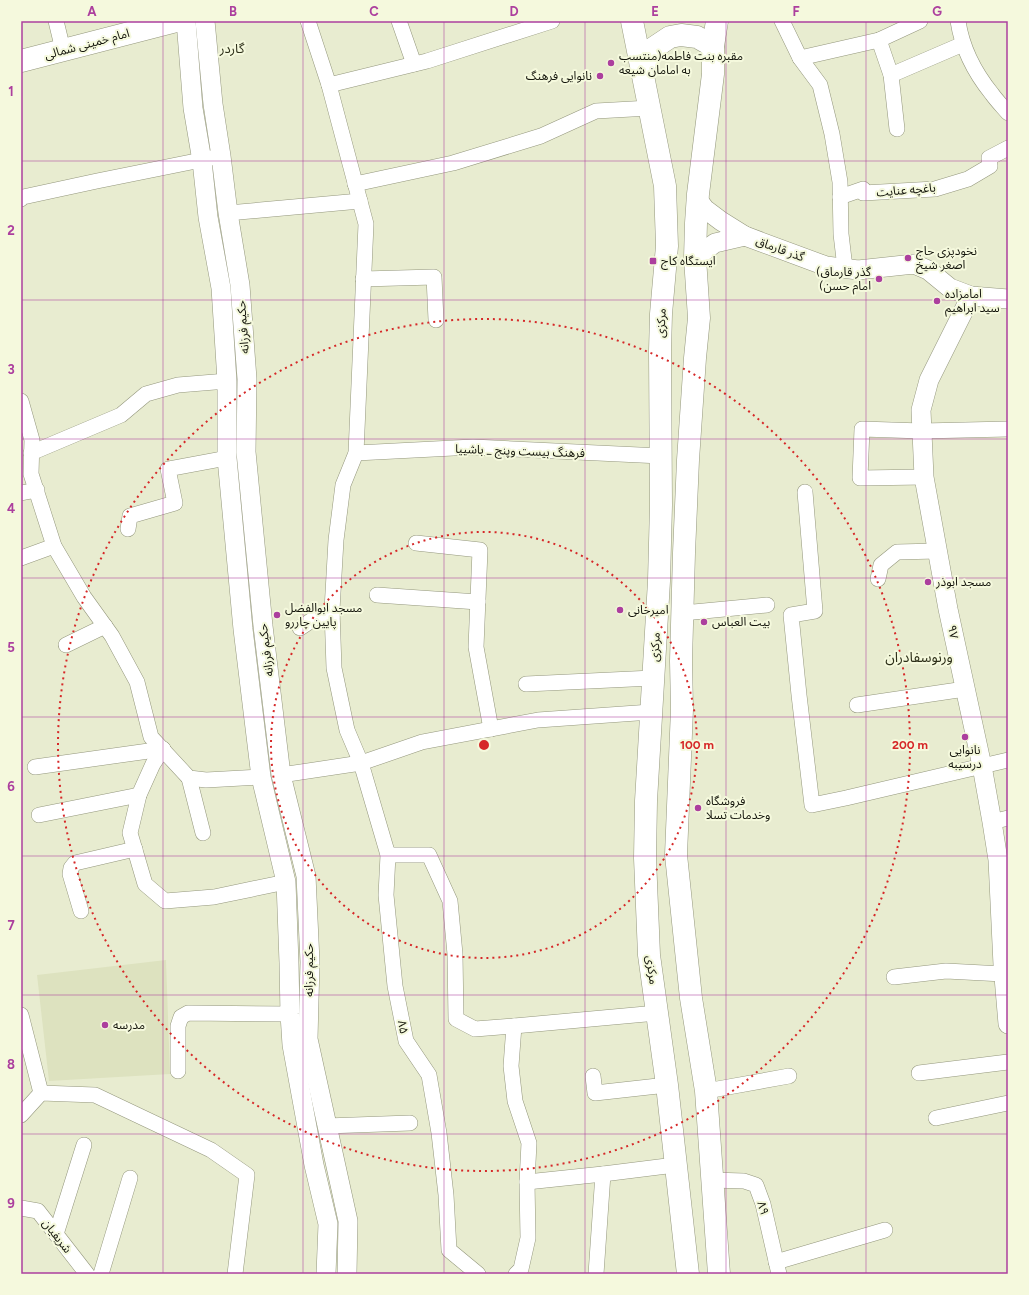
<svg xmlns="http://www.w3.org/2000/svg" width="1029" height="1295" font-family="Figtree,'Noto Sans Arabic',sans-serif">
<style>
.built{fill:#dde2bf}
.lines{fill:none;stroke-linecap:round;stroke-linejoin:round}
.minor-casing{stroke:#94977d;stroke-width:16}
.tertiary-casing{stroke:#94977d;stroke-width:20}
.secondary-casing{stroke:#94977d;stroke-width:23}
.primary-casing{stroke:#94977d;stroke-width:23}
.minor{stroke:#fff;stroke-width:15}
.tertiary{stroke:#fff;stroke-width:19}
.secondary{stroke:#fff;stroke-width:22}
.primary{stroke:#fff;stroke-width:22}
.grid{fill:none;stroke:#ac3f9e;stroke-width:1;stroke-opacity:0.55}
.ring{fill:none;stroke:#d62828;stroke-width:2;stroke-dasharray:2 4}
.poi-dot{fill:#ac3f9e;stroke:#f5f9dd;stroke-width:1.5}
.labels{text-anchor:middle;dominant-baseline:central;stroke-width:4;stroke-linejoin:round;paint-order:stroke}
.street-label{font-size:12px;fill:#14150c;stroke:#f5f9dd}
.poi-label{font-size:12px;fill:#14150c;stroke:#f5f9dd;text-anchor:start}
.neighbourhood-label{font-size:13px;fill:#2d2f19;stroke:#f5f9dd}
.quarter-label{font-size:14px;fill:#2d2f19;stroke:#f5f9dd}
.centre{fill:#d62828;stroke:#f5f9dd;stroke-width:2}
.ring-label{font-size:12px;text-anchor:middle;font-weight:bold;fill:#d62828;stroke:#f5f9dd;stroke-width:4;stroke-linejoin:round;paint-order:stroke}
.neatline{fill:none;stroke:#ac3f9e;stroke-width:1.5}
.grid-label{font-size:13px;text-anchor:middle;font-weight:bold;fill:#ac3f9e}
</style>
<rect width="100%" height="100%" fill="#e8ecd0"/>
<path class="built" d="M 166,960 L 170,1074 L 49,1081 L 37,975 Z"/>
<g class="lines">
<g class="minor-casing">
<g id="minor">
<path d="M 56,21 L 63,50"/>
<path d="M 308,21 L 329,85 L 366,224 L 356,453 L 343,485 L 336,540 L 332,610 L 334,668 L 347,730 L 361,763 L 388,855 L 386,895 L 395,986 L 406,1041 L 429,1075 L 439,1133 L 446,1195 L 449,1250 L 478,1274"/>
<path d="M 399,21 L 414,64"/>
<path d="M 782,21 L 800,58 L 820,85 L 832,134 L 840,182 L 841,234 L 845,268"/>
<path d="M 958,21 C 962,48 975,73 992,94 C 997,101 1003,107 1008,113"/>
<path d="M 879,40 L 891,75 L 897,129"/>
<path d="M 800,58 L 879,40 L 920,21"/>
<path d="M 891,75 L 963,44"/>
<path d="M 329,85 L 427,61 L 552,21"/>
<path d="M 355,184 L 453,163 L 541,136 L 596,111 L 650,108"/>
<path d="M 840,197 L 863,189 L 863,193 L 935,189 L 968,179 L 990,166 L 989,158 L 1008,148"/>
<path d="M 21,199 L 23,197 L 97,181 L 211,158"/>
<path d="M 228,213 L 360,201"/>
<path d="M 363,279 L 434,277 L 436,320"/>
<path d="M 21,401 L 32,440 L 31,474 L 54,546 L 84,597 L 112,636 L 137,682 L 151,737 L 189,778 L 206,780 L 261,777"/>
<path d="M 31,453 L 121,415 L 146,394 L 178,385 L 227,381"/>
<path d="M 356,453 L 473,447 L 661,456"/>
<path d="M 924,477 L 860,478 L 862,429 L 922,431 L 1008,429"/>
<path d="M 805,492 L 815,611 L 791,615 L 799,695 L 812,805 L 846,798 L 1008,760"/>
<path d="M 21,493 L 37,490"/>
<path d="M 128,529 L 130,516 L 175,503 L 168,469 L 227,458"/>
<path d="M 416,543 L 480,550 L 476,647 L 491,729"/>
<path d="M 21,558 L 54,546"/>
<path d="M 878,579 L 881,565 L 897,552 L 937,551"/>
<path d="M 377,595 L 478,602"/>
<path d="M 683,613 L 767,605"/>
<path d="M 300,628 L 315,618 L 332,616"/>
<path d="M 66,645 L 105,626"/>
<path d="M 526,684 L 653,678"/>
<path d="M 857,705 L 965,689"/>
<path d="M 163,749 L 153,764 L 139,795 L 130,833 L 145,884 L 165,901 L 214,897 L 286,882"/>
<path d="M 35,767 L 163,749"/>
<path d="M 281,775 L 361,763 L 422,742 L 538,720 L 651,712"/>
<path d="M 189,778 L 203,833"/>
<path d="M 39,815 L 139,795"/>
<path d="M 992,822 L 1008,818"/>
<path d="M 388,855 L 429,855 L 450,901 L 455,954 L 456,1019 L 475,1029 L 514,1026 L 657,1013"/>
<path d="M 81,911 L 70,874 L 71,868 L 75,863 L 135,849"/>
<path d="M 894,977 L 946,971 L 1003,974"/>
<path d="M 21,1015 L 41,1093"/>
<path d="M 514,1026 L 511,1066 L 515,1101 L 529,1143 L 527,1182 L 528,1238 L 521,1269 L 516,1274"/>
<path d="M 178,1071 L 178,1026 L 181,1017 L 188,1013 L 290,1014"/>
<path d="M 919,1073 L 1008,1062"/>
<path d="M 593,1076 L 595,1093 L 667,1085"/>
<path d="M 706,1091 L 789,1076"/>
<path d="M 21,1115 L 41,1093 L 95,1095 L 211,1150 L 247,1175 L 235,1274"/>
<path d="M 936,1118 L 1008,1103"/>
<path d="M 326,1126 L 410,1123"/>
<path d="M 712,1180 L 744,1181 L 756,1185 L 763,1204 L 779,1274"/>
<path d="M 527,1182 L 603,1174 L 675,1165"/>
<path d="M 21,1208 L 38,1211 L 87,1274"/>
<path d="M 56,1234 L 84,1145"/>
<path d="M 776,1262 L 885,1230"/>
<path d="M 101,1274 L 130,1178"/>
<path d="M 596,1274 L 603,1174"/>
</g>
</g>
<g class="tertiary-casing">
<g id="tertiary">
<path d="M 186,21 L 193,108 L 202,161 L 208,217 L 221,288 L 227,381 L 227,458 L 243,629 L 261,777 L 286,882 L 289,963 L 290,1014 L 292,1045 L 314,1165 L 328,1224 L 326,1274"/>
<path d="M 205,21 L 213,104 L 221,156 L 228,213 L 240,285 L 247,379 L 246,452 L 263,626 L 281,775 L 306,876 L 310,962 L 308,1039 L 348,1221 L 347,1274"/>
<path d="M 698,200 L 705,209 L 721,221 L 745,236 L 826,266 L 858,270 L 914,264 L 928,270 L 950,288 L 971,296 L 1008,299"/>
<path d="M 695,258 L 715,243 L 745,236"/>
<path d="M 971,296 L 929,380 L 921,410 L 924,477 L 948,609 L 982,766 L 992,822 L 998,860 L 1003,965 L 1008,1024"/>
</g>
</g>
<g class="secondary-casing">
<g id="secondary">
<path d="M 632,21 L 665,186 L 667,246 L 661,314 L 660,351 L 661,505 L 659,581 L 646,801 L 645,858 L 649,955 L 667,1085 L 688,1274"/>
<path d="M 717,21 L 713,46 L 713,74 L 698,194 L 696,223 L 695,258 L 699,318 L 695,358 L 688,460 L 684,553 L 681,661 L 682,709 L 676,855 L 691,998 L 706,1091 L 719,1274"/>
<path d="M 642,70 L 652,49 L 670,37 L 681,35 L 697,37 L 713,46"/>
</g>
</g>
<g class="primary-casing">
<path id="primary" d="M 21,61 L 176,21"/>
</g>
<use href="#minor" class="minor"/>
<use href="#tertiary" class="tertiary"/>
<use href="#secondary" class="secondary"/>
<use href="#primary" class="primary"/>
</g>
<path class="grid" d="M 163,21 L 163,1274M 303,21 L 303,1274M 444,21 L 444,1274M 585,21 L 585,1274M 726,21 L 726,1274M 866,21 L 866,1274M 21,161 L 1008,161M 21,300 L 1008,300M 21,439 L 1008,439M 21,578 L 1008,578M 21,717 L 1008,717M 21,856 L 1008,856M 21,995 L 1008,995M 21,1134 L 1008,1134"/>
<g class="ring">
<circle cx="484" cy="745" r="213"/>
<circle cx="484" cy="745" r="426"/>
</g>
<g class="poi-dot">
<circle cx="611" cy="63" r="4"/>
<circle cx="600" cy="76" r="4"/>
<circle cx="908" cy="258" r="4"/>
<rect x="649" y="257" width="8" height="8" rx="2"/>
<circle cx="879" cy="279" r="4"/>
<circle cx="937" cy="301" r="4"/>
<circle cx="928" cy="582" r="4"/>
<circle cx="620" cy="610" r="4"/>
<circle cx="277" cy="615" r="4"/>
<circle cx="704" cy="622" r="4"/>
<circle cx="965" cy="737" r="4"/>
<circle cx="698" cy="808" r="4"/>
<circle cx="105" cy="1025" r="4"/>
</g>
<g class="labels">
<g class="street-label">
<text transform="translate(87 44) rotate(-15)">امام خمینی شمالی</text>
<text transform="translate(906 190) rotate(-5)">باغچه عنایت</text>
<text transform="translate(780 249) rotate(20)">گذر قارماق</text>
<text transform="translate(661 323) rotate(-87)">مرکزی</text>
<text transform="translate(243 327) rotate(-94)">حکیم فرزانه</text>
<text transform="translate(520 451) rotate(2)">فرهنگ بیست وپنج _ باشییا</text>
<text transform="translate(953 632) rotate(78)">۹۷</text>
<text transform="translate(655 647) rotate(-87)">مرکزی</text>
<text transform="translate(266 650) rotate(-97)">حکیم فرزانه</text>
<text transform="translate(309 970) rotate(-90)">حکیم فرزانه</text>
<text transform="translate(652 970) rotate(83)">مرکزی</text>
<text transform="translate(403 1027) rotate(79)">۸۵</text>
<text transform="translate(763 1208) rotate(75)">۸۹</text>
<text transform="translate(57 1236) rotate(52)">شریفیان</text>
</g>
<g class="poi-label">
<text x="619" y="56">مقبره بنت فاطمه(منتسب<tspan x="619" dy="14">به امامان شیعه</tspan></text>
<text x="592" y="76" text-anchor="end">نانوایی فرهنگ</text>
<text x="916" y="251">نخودپزی حاج<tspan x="916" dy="14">اصغر شیخ</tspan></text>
<text x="661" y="261">ایستگاه کاج</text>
<text x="871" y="272" text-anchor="end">(گذر قارماق<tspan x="871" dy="14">(امام حسن</tspan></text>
<text x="945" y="294">امامزاده<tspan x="945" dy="14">سید ابراهیم</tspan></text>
<text x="936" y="582">مسجد ابوذر</text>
<text x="285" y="608">مسجد ابوالفضل<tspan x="285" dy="14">پایین چاررو</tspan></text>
<text x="628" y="610">امیرخانی</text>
<text x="712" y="622">بیت العباس</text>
<text x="965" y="750" text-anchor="middle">نانوایی<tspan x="965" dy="14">درسیبه</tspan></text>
<text x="706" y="801">فروشگاه<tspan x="706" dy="14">وخدمات تسلا</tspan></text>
<text x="113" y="1025">مدرسه</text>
</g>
<g class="neighbourhood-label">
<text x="232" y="48">گاردر</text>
</g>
<g class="quarter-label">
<text x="919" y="657">ورنوسفادران</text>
</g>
</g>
<circle cx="484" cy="745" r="6" class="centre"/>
<g class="ring-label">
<text x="697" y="749">100 m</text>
<text x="910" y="749">200 m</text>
</g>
<rect width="1029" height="1295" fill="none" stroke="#f5f9dd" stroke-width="44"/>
<rect x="22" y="22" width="985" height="1251" class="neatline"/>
<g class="grid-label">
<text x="92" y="16">A</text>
<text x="233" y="16">B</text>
<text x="374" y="16">C</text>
<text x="514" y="16">D</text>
<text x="655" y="16">E</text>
<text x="796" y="16">F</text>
<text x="937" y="16">G</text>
<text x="11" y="96">1</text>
<text x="11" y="235">2</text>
<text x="11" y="374">3</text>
<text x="11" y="513">4</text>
<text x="11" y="652">5</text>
<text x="11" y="791">6</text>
<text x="11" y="930">7</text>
<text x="11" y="1069">8</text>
<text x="11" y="1208">9</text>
</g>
</svg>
